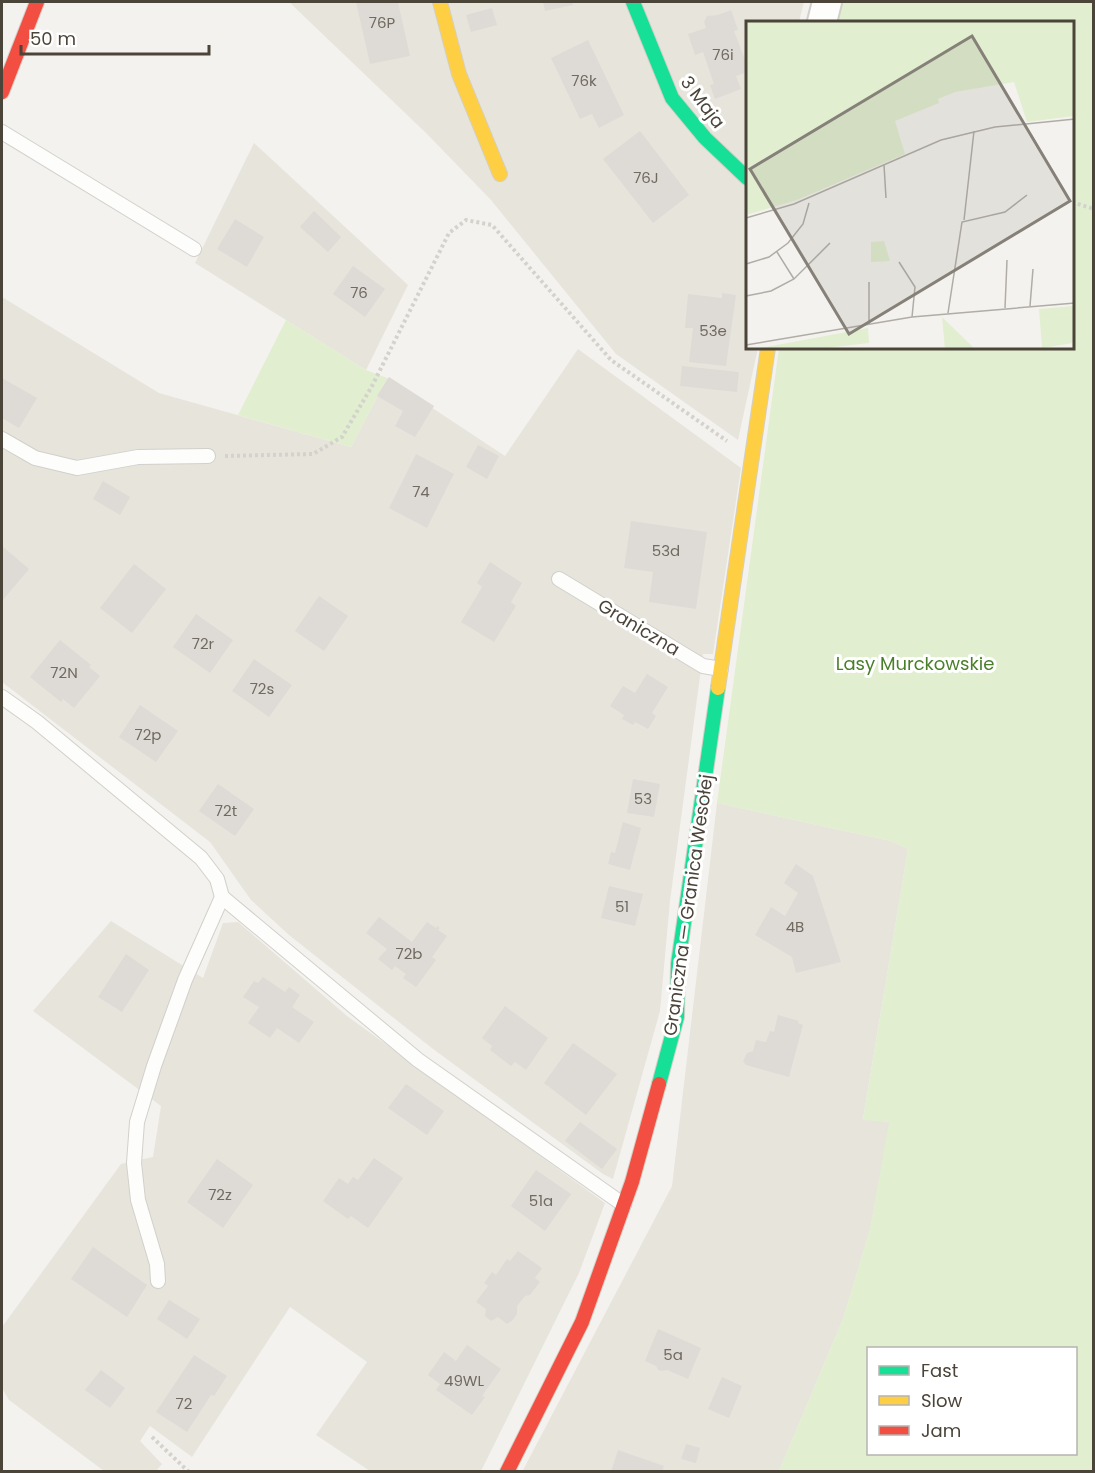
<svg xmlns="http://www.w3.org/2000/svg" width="1095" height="1473" font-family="Poppins,sans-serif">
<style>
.residential{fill:#e7e4dc}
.green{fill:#e1eecf;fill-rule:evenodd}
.building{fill:#dedbd6}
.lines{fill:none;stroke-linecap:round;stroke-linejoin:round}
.lane-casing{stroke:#d2d0cb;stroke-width:16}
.street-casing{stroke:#d2d0cb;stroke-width:32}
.fast-casing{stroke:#d3cfc5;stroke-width:16}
.slow-casing{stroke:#d3cfc5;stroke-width:16}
.jam-casing{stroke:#d3cfc5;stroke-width:16}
.path{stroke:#d3d2cc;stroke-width:4;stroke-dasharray:3 3;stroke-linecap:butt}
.lane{stroke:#fdfdfc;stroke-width:14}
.street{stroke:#fdfdfc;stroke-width:28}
.fast{stroke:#16e098;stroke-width:14}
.slow{stroke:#ffcf43;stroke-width:14}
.jam{stroke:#f24e42;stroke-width:14}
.labels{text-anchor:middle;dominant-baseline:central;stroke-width:6;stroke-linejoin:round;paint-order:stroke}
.number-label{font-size:15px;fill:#706a61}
.street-label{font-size:18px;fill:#4b4439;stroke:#fff}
.park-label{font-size:18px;fill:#4a7f2a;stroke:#fff}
.inset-road{fill:none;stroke:#b0aca6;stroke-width:1.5}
.view{fill:#868178;fill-opacity:0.15;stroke:#868178;stroke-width:3}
.inset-edge{fill:none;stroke:#4b4439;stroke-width:3}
</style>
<rect width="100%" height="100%" fill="#f4f2ee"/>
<g class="residential">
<path d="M 289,2 L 804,2 L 799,22 L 747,22 L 747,348 L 758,348 L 738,440 L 616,354 L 491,200 L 426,133 Z"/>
<path d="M 254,143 L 408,285 L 366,370 L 195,263 Z"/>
<path d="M 2,297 L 159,393 L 351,447 L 387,378 L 505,456 L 578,349 L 741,468 L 713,654 L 703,654 L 670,901 L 660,1011 L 613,1179 L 603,1174 L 433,1049 L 289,935 L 251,900 L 210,842 L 2,682 Z"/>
<path d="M 717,803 L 891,841 L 908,849 L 863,1119 L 890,1122 L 870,1230 L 843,1319 L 779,1471 L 522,1472 L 672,1186 Z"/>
<path d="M 111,921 L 203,978 L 223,923 L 238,922 L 347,1016 L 605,1203 L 579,1273 L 481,1471 L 370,1471 L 316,1435 L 367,1362 L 290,1307 L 192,1457 L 150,1426 L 140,1441 L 162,1464 L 156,1471 L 104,1471 L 9,1400 L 2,1388 L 2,1327 L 121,1164 L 153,1157 L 161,1106 L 33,1011 Z"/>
</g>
<g class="green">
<path d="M 839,2 L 1093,2 L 1093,1471 L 779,1471 L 843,1319 L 870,1230 L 889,1122 L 863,1120 L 908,849 L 891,841 L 717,803 L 779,348 L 1072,348 L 1072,22 L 833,22 ZM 868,1348 L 1076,1348 L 1076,1454 L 868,1454 Z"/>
<path d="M 286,320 L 366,370 L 387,378 L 351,447 L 238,415 Z"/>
</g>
<g class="building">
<path d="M 356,2 L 398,2 L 410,56 L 370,64 Z"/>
<path d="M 543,2 L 572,2 L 573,5 L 545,11 Z"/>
<path d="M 492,8 L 497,25 L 471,32 L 466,15 Z"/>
<path d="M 731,10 L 738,30 L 734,31 L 747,65 L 747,72 L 736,76 L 741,89 L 715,99 L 710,85 L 714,84 L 703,52 L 695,55 L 688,34 L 706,28 L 704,22 L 707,16 L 718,15 Z"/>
<path d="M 588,40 L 624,115 L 599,128 L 592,114 L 580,119 L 551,58 Z"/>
<path d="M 640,131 L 689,195 L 653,223 L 603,159 Z"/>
<path d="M 314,211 L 341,237 L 328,252 L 300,227 Z"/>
<path d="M 235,219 L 264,237 L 247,267 L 217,249 Z"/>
<path d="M 353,266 L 385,289 L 365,317 L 333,294 Z"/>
<path d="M 722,293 L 736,295 L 726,366 L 689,362 L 693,328 L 685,328 L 688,294 L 722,298 Z"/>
<path d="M 682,366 L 739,372 L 737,392 L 680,386 Z"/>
<path d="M 389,377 L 434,406 L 415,437 L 395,426 L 403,411 L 377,396 Z"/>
<path d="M 2,378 L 37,398 L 19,428 L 2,418 Z"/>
<path d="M 478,445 L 499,456 L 487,479 L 466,467 Z"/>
<path d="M 416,454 L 454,474 L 427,528 L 389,508 Z"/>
<path d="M 103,481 L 130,497 L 120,515 L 93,499 Z"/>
<path d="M 631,521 L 707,532 L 696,609 L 649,602 L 653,572 L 624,568 Z"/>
<path d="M 2,546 L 29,569 L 2,601 Z"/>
<path d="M 490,562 L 522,583 L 511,602 L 516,606 L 494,642 L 461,622 L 482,587 L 477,583 Z"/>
<path d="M 134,564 L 166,589 L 132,633 L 100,608 Z"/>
<path d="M 319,596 L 348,616 L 324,651 L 295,631 Z"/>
<path d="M 196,614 L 233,640 L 210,673 L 173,647 Z"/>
<path d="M 60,640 L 91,665 L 89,667 L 100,676 L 74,708 L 63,699 L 61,702 L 30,677 Z"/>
<path d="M 254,659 L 292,685 L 269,717 L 232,691 Z"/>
<path d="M 647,674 L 668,687 L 652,713 L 656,716 L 648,729 L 635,722 L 633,725 L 622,719 L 624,715 L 610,706 L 623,686 L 635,693 Z"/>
<path d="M 140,705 L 178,731 L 156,762 L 119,737 Z"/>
<path d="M 633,779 L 660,784 L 654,817 L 627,813 Z"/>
<path d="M 218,784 L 254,809 L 235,836 L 199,811 Z"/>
<path d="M 623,822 L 641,828 L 630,870 L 608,864 L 611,852 L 615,853 Z"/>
<path d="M 796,864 L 813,876 L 841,962 L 796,973 L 792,957 L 755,935 L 771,907 L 785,916 L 798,893 L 784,883 Z"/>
<path d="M 609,886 L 643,894 L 635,926 L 601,918 Z"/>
<path d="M 379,917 L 412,942 L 427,922 L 436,928 L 437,926 L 440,928 L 438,930 L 447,936 L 432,957 L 436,960 L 416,987 L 403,978 L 406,974 L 395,966 L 392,970 L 378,959 L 387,949 L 366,933 Z"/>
<path d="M 126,954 L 149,970 L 122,1012 L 98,997 Z"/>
<path d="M 263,977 L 285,992 L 289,987 L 300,995 L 292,1007 L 314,1022 L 299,1043 L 277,1028 L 270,1038 L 248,1023 L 259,1007 L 243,997 L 254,981 L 258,983 Z"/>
<path d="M 505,1006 L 548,1038 L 526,1070 L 515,1062 L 511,1066 L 490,1050 L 492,1046 L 482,1038 Z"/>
<path d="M 778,1015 L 799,1021 L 798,1023 L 803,1025 L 789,1077 L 746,1065 L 743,1061 L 747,1053 L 753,1051 L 756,1040 L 766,1042 L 770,1031 L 774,1032 Z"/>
<path d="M 573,1043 L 617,1074 L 586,1115 L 544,1083 Z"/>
<path d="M 406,1084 L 444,1111 L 427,1135 L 388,1108 Z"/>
<path d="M 580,1122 L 617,1149 L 602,1169 L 565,1141 Z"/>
<path d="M 374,1158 L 403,1178 L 368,1228 L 351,1216 L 348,1219 L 323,1201 L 339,1178 L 348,1184 L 353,1177 L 358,1180 Z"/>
<path d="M 217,1159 L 253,1185 L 223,1228 L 187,1202 Z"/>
<path d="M 536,1170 L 571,1194 L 545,1231 L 511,1206 Z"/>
<path d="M 93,1247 L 147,1285 L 127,1317 L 71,1279 Z"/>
<path d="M 518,1251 L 542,1268 L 535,1278 L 540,1282 L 530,1295 L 525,1296 L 517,1306 L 517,1314 L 513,1320 L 507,1324 L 498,1317 L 491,1321 L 485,1316 L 486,1309 L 476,1302 L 488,1286 L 484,1283 L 492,1272 L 496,1275 L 507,1259 L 510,1261 Z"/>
<path d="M 169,1300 L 200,1319 L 187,1339 L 157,1319 Z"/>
<path d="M 658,1329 L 701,1348 L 688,1379 L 667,1370 L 662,1371 L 658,1370 L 656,1366 L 645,1361 Z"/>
<path d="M 467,1345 L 501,1369 L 482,1396 L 485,1397 L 472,1415 L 436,1390 L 440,1384 L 428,1375 L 444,1352 L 456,1361 Z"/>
<path d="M 194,1355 L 227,1376 L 214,1396 L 211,1395 L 187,1432 L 156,1412 Z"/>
<path d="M 101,1370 L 125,1388 L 110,1408 L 85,1390 Z"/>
<path d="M 722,1377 L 742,1386 L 729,1418 L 708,1409 Z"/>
<path d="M 686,1444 L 700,1448 L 696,1463 L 681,1459 Z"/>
<path d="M 618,1450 L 664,1466 L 662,1472 L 611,1472 Z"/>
</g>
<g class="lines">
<g class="lane-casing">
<g id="lane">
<path d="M 2,132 L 194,249"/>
<path d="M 2,439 L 35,458 L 77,468 L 138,457 L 208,456"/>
<path d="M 559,579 L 703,666 L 721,669"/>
<path d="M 2,697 L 37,722 L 201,858 L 217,879 L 222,897 L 185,980 L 154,1066 L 137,1122 L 134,1163 L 138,1200 L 157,1264 L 158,1281"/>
<path d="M 222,897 L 418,1060 L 624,1205"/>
</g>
</g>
<g class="street-casing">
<path id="street" d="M 822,22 L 827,2"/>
</g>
<g class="fast-casing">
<g id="fast">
<path d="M 633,2 L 672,98 L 705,138 L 747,178"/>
<path d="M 659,1084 L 677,1017 L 678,964 L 718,688"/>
</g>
</g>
<g class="slow-casing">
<g id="slow">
<path d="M 440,2 L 459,74 L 500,174"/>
<path d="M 718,688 L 768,348"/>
</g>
</g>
<g class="jam-casing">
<g id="jam">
<path d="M 2,92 L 37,2"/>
<path d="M 507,1472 L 582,1322 L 632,1182 L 659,1084"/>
</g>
</g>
<g class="path">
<path d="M 1072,202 L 1094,209"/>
<path d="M 225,456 L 313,454 L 342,437 L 372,386 L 449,233 L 466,220 L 492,225 L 611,360 L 727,441"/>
<path d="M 152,1437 L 189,1472"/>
</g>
<use href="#lane" class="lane"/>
<use href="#street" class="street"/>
<use href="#fast" class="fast"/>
<use href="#slow" class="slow"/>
<use href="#jam" class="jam"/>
</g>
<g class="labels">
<g class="number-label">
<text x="382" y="22">76P</text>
<text x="723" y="54">76i</text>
<text x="584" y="80">76k</text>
<text x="646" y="177">76J</text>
<text x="359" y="292">76</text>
<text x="713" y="330">53e</text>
<text x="421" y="491">74</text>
<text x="666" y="550">53d</text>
<text x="203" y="643">72r</text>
<text x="64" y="672">72N</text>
<text x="262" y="688">72s</text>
<text x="148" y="734">72p</text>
<text x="643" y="798">53</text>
<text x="226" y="810">72t</text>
<text x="622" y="906">51</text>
<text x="795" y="926">4B</text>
<text x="409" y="953">72b</text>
<text x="220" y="1194">72z</text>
<text x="541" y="1200">51a</text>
<text x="673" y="1354">5a</text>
<text x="464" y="1380">49WL</text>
<text x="184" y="1403">72</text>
</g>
<g class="street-label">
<text transform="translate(703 102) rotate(53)">3 Maja</text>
<text transform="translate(639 627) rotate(31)">Graniczna</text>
<text transform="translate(688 905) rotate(-82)">Graniczna — Granica Wesołej</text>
</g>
<g class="park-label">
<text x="915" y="663">Lasy Murckowskie</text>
</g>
</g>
<g transform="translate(746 21)">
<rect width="328" height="328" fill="#f4f2ee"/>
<path d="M 0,0 L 328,0 L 328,95 L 281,101 L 268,61 L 209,71 L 192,78 L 193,82 L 149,100 L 159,133 L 51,179 L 0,194 ZM 138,220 L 144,240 L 125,241 L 125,221 ZM 328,285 L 328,328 L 327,322 L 296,327 L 293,288 ZM 196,296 L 229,328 L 199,328 ZM 122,307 L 123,322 L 72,328 L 9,328 Z" fill="#e1eecf"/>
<path class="inset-road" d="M 138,144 L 140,177M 0,197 L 48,183 L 195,119 L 249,106 L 329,98M 218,199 L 228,110M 31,231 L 48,258M 153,241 L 169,266 L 166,296M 0,243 L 23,236 L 42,222 L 57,203 L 63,182M 0,275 L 25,270 L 48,258 L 84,222M 284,285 L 287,248M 259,287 L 261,239M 202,292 L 216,201 L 259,191 L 281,174M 123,303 L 123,261M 0,324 L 166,296 L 329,282"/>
<path class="view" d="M 226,15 L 324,180 L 103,313 L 4,148 Z"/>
<rect width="328" height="328" class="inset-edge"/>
</g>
<rect width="1095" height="1473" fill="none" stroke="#4b4439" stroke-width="6"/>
<rect x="867" y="1347" width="210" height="108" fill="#ffffff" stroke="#b7b4b0" stroke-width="1.5"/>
<rect x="879" y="1366" width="30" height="9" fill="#16e098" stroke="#b7b4b0" stroke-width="1.5"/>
<text x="921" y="1377" font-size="18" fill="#4b4439">Fast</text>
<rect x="879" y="1396" width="30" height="9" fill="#ffcf43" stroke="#b7b4b0" stroke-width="1.5"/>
<text x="921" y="1407" font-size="18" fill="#4b4439">Slow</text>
<rect x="879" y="1426" width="30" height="9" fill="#f24e42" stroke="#b7b4b0" stroke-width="1.5"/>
<text x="921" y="1437" font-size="18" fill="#4b4439">Jam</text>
<path d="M21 45v9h188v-9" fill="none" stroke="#4b4439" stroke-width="3"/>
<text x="30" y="45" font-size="18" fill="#4b4439" stroke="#ffffff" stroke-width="4.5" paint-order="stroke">50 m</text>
</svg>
